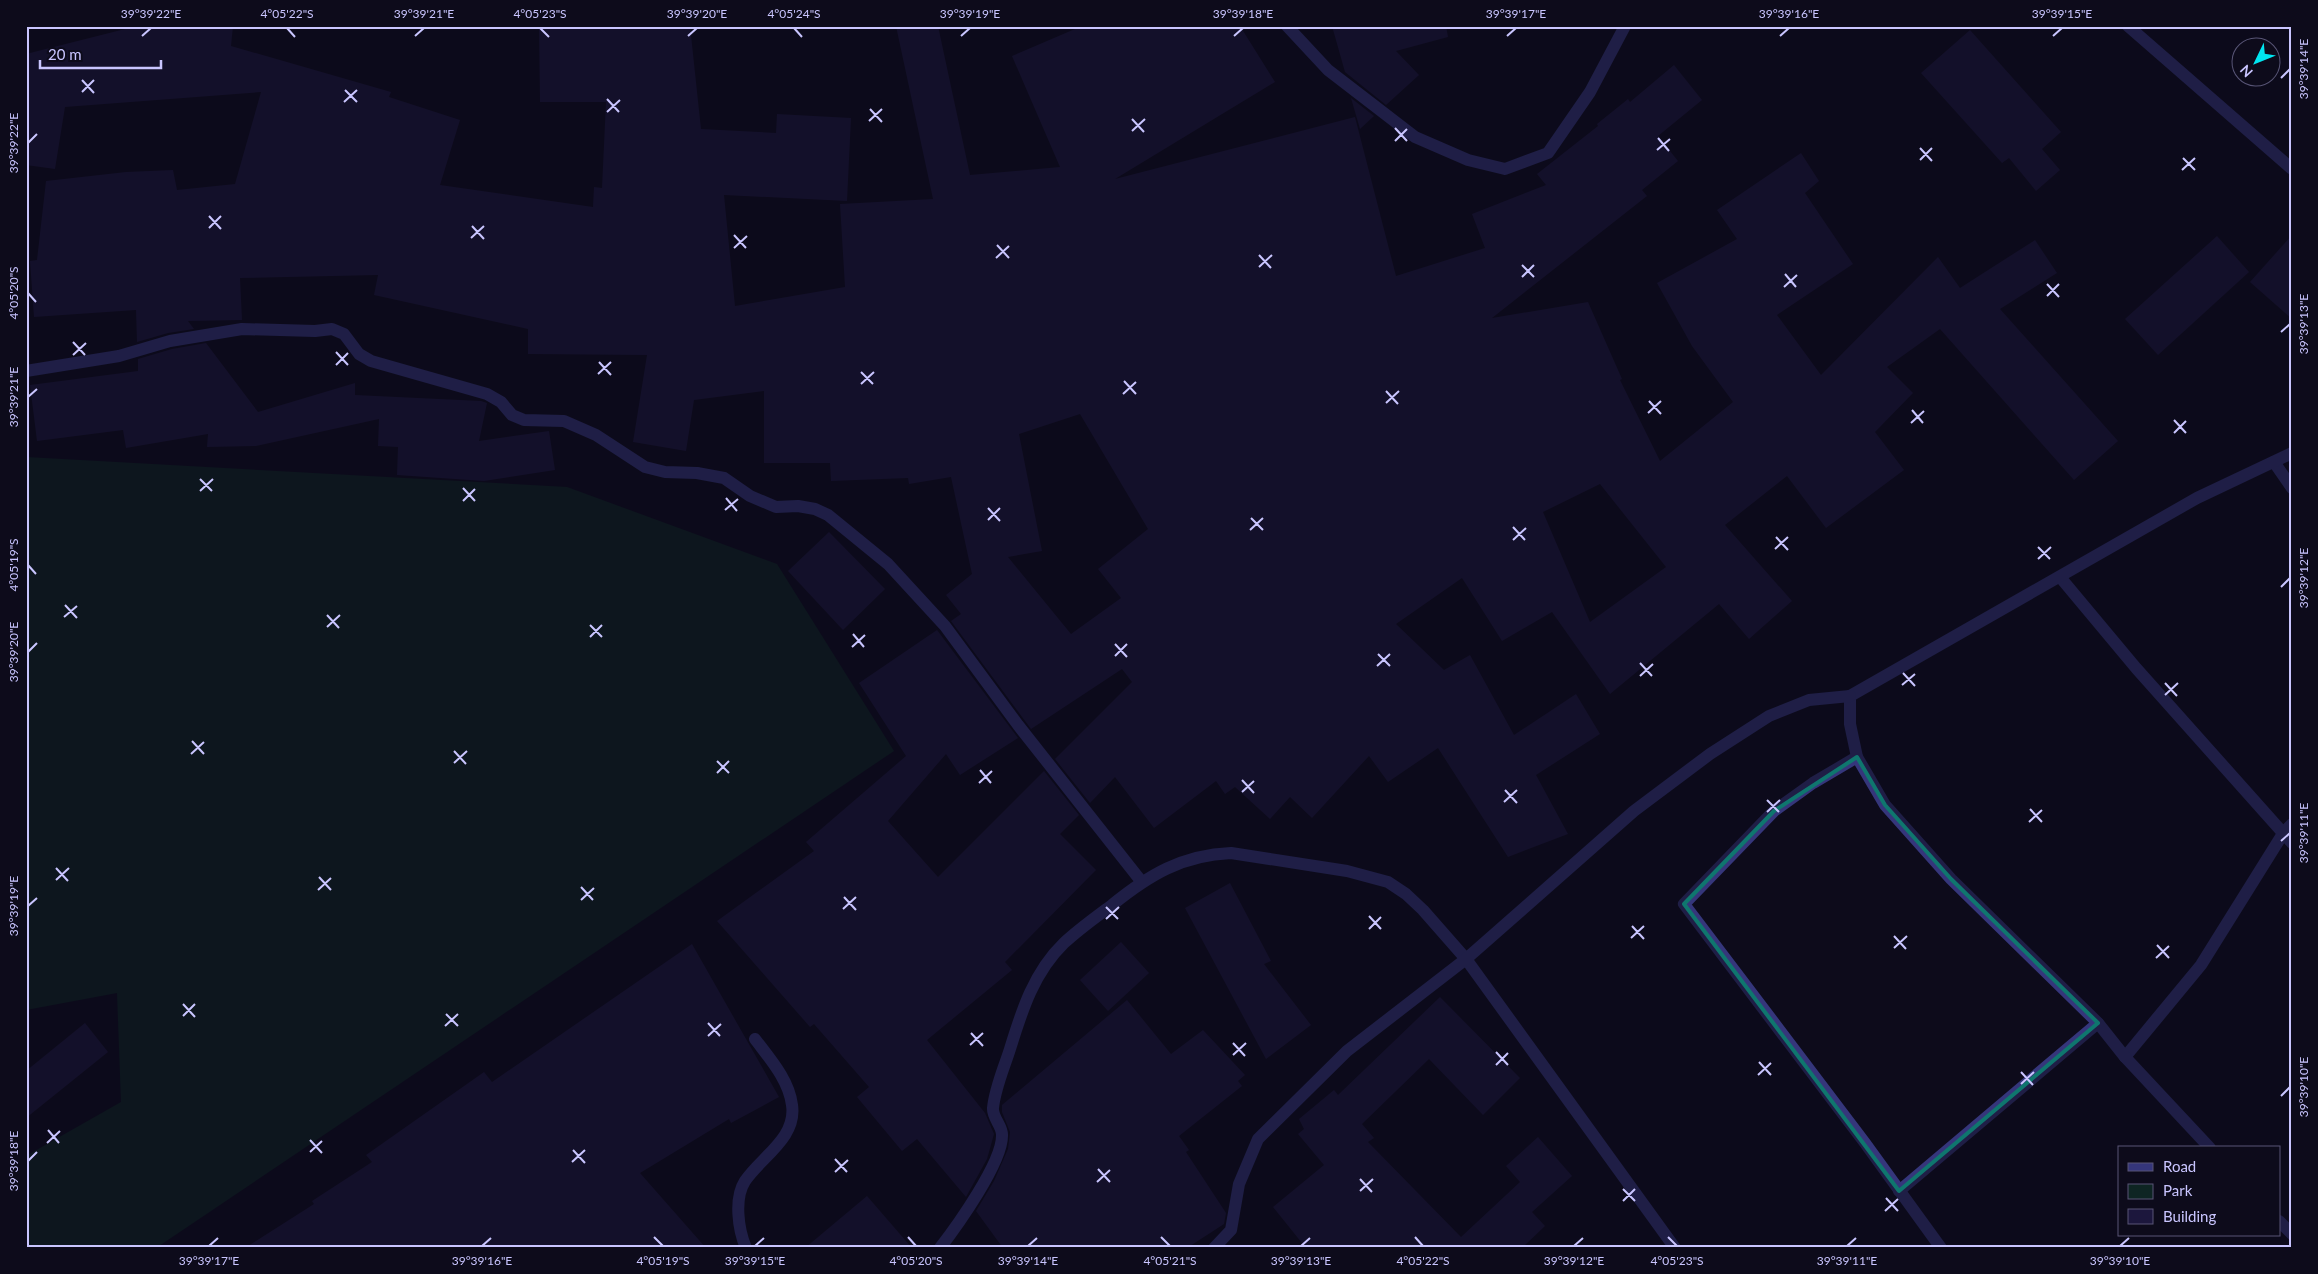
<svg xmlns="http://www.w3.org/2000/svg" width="2318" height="1274" font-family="Lato,sans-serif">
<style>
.green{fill:#0e2523}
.building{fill:#1c173d;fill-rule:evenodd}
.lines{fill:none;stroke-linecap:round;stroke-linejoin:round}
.minor{stroke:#35367b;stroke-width:12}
.marked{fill:none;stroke:#0f766e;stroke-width:4;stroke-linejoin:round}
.ticks{fill:none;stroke:#c9c5ff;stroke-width:2}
.neatline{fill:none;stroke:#c9c5ff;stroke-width:2}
.ticks-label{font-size:12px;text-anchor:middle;fill:#c9c5ff}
</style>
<rect width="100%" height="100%" fill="#0d0b1b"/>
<path class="green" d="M 26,457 L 567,487 L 777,564 L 894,751 L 156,1248 L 26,1248 L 26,1156 L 121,1102 L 117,993 L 26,1010 Z"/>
<g class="building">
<path d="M 137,26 L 233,26 L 231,46 L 391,92 L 389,97 L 460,120 L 440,185 L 593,207 L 594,187 L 602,188 L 606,102 L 540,102 L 539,26 L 690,26 L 701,129 L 776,133 L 777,114 L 851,118 L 847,201 L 724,195 L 735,306 L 845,287 L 840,204 L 933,199 L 896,26 L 938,26 L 970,175 L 1060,167 L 1012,56 L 1082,26 L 1240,26 L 1275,82 L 1115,179 L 1355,117 L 1396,276 L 1485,248 L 1472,214 L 1546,185 L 1537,174 L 1598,126 L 1597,124 L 1628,99 L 1630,102 L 1674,65 L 1702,100 L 1658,136 L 1678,161 L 1642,190 L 1647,196 L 1492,318 L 1588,302 L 1622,379 L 1620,380 L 1660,461 L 1733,402 L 1692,346 L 1657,283 L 1737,239 L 1717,210 L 1801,153 L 1819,181 L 1805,193 L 1853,264 L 1777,315 L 1821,375 L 1938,257 L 1960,288 L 2035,240 L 2057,273 L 2000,309 L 2118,441 L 2074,480 L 1940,329 L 1887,367 L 1913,393 L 1875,432 L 1904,470 L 1826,528 L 1787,476 L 1725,525 L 1792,601 L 1749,639 L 1719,604 L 1610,694 L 1552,612 L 1502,641 L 1462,578 L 1396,624 L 1444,670 L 1470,655 L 1514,735 L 1576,694 L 1600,734 L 1536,775 L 1568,834 L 1508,857 L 1438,748 L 1388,782 L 1369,756 L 1312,818 L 1290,797 L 1270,819 L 1235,787 L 1225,794 L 1216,781 L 1154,828 L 1115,777 L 1090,803 L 1055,759 L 1132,682 L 1122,669 L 1031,729 L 951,621 L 961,614 L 946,595 L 972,574 L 951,477 L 909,484 L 908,478 L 831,481 L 830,463 L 764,463 L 764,391 L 694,400 L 686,451 L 633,442 L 647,355 L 528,354 L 528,329 L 374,295 L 378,275 L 240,278 L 242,320 L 188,321 L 194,329 L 168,333 L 137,342 L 136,310 L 34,317 L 30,261 L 37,260 L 46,181 L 126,172 L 173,170 L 177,190 L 235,184 L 261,92 L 65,107 L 55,169 L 26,165 L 26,54 ZM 1080,414 L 1148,529 L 1098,569 L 1121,598 L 1071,634 L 1008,557 L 1042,551 L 1019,434 ZM 1600,484 L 1666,567 L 1590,622 L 1543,512 Z"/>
<path d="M 1332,26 L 1446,26 L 1448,37 L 1396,51 L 1419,75 L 1386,105 L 1345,72 Z"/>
<path d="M 1970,30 L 2061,132 L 2042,149 L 2060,170 L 2036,191 L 2009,158 L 2002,163 L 1921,73 Z"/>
<path d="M 1351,98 L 1374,116 L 1360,129 Z"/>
<path d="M 2292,235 L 2292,319 L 2250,282 Z"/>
<path d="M 2217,236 L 2249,272 L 2158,355 L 2125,319 Z"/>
<path d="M 206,343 L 258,412 L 355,383 L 355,395 L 481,401 L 487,403 L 479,441 L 549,431 L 555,470 L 484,481 L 397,475 L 398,447 L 378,446 L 379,419 L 256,446 L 207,447 L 208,434 L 126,448 L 123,430 L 37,441 L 30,385 L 138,371 L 138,359 L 172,349 Z"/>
<path d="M 829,532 L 885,589 L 843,630 L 788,571 Z"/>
<path d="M 937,630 L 1018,738 L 960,775 L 946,754 L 888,821 L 938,877 L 1044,771 L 1079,815 L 1060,834 L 1096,870 L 1005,962 L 1012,970 L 927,1040 L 985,1113 L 994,1134 L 987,1159 L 966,1197 L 917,1139 L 902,1151 L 857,1097 L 869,1087 L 814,1024 L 810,1027 L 717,921 L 814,851 L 806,842 L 906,756 L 859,683 Z"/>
<path d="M 1230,883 L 1271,961 L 1264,964 L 1311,1025 L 1266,1059 L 1185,908 Z"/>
<path d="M 1121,942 L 1149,973 L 1108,1011 L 1080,980 Z"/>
<path d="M 692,944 L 779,1097 L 731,1123 L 729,1119 L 640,1173 L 706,1248 L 245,1248 L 314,1204 L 312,1201 L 372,1162 L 366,1155 L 484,1072 L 492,1082 Z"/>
<path d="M 1440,997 L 1520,1078 L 1483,1115 L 1429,1059 L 1362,1124 L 1374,1138 L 1368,1142 L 1461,1237 L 1520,1182 L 1506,1166 L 1538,1137 L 1572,1176 L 1532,1212 L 1545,1226 L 1522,1248 L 1306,1248 L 1273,1207 L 1324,1165 L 1298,1134 L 1304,1129 L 1299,1119 L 1334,1090 L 1338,1095 Z"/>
<path d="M 1127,1000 L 1171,1054 L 1203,1030 L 1245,1075 L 1238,1081 L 1242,1086 L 1179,1136 L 1189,1150 L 1186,1152 L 1226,1213 L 1224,1224 L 1187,1248 L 1003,1248 L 976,1211 L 994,1181 L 1008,1149 L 1010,1132 L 1002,1112 L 1002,1105 Z"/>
<path d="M 85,1023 L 108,1052 L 26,1118 L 26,1071 Z"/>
<path d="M 867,1196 L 912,1248 L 805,1248 Z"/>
</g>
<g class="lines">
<g class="minor">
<path d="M 1287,26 L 1328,70 L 1415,137 L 1468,160 L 1505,169 L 1548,153 L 1590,92 L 1625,26"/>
<path d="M 2128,26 L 2292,169"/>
<path d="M 26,371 L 119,356 L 170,341 L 242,329 L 315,331 L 332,329 L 344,334 L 359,354 L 371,361 L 487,394 L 501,402 L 512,415 L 524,420 L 564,421 L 596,435 L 645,467 L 665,472 L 697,473 L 724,478 L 750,496 L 776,507 L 798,506 L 815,509 L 828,515 L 888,564 L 945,626 L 1018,725 L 1141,881"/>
<path d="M 2274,462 L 2292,488"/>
<path d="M 2060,577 L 2136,668 L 2292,843"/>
<path d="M 1857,757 L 1813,783 L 1774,811 L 1684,904 L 1865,1143 L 1941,1248"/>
<path d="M 2125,1057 L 2201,965 L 2284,832 L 2292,824"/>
<path d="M 2210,1148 L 2125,1057 L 2098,1023 L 1951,879 L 1885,805 L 1857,757 L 1850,724 L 1850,696 L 2197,498 L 2292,453"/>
<path d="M 1899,1191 L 2098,1023"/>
<path d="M 2279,1221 L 2292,1234"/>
<path d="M 746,1248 C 738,1229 734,1198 745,1181 C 761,1157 797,1138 792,1105 C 789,1080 770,1059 755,1039"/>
<path d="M 940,1248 C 957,1226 1002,1163 1002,1136 C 1003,1126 992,1118 993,1108 C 995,1088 1004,1068 1010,1049 C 1022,1010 1034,972 1064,943 C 1079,929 1096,917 1112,905 C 1149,875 1182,855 1231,853 L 1347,871 L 1388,882 L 1406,894 L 1423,910 L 1466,959 L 1675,1248"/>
<path d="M 1214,1248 L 1231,1230 L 1239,1184 L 1258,1139 L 1347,1051 L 1466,959 L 1634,811 L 1710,754 L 1769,716 L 1809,700 L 1850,696"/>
</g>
</g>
<path d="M0 0H2318V1274H0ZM 1857,757 L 1885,805 L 1951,879 L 2098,1023 L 1899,1191 L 1684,904 L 1774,811 Z" fill="#0d0b1b" fill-opacity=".55" fill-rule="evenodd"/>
<path class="marked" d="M 1857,757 L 1885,805 L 1951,879 L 2098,1023 L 1899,1191 L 1684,904 L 1774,811 Z"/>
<path class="ticks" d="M 287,28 L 295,37M 540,28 L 549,37M 794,28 L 802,37M 142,36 L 151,28M 415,36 L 424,28M 688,36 L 697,28M 961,36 L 970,28M 1234,36 L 1243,28M 1507,36 L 1516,28M 1780,36 L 1789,28M 2053,36 L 2062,28M 2281,78 L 2290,69M 82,80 L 94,93M 345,90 L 357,102M 82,92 L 94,80M 607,99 L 619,112M 344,102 L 357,90M 870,109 L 882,122M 607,112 L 620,100M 1132,119 L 1144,132M 869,121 L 882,109M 1395,128 L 1407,141M 1132,131 L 1145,119M 1658,138 L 1669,151M 1395,141 L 1407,129M 28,143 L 37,134M 1920,148 L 1932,161M 1657,150 L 1670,139M 2183,158 L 2195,170M 1920,160 L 1932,148M 2182,170 L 2195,158M 209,216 L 221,229M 472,226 L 484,239M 209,228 L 221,216M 734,235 L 746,248M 471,238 L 484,226M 997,245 L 1009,258M 734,248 L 747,236M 1259,255 L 1271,268M 996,258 L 1009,246M 1522,265 L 1534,277M 1259,267 L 1272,255M 1785,274 L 1796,287M 1522,277 L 1534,265M 2047,284 L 2059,297M 1784,287 L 1797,275M 28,293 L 36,302M 2047,296 L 2059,284M 2281,332 L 2290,324M 73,342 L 85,355M 336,352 L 348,365M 73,355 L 86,343M 599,362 L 611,375M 336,365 L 348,353M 861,372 L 873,384M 598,374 L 611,362M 1124,381 L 1136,394M 861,384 L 874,372M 1386,391 L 1398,404M 1123,394 L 1136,382M 28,397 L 37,389M 1649,401 L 1661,414M 1386,403 L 1399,391M 1912,410 L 1923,423M 1648,413 L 1661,401M 2174,420 L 2186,433M 1911,423 L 1924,411M 2174,433 L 2186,421M 200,479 L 212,491M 463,488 L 475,501M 200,491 L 213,479M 726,498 L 737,511M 463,501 L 475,489M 988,508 L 1000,521M 725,510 L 738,499M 1251,518 L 1263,530M 988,520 L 1000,508M 1513,527 L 1525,540M 1250,530 L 1263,518M 1776,537 L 1788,550M 1513,540 L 1526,528M 2038,547 L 2050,559M 1775,549 L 1788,537M 2038,559 L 2051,547M 28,565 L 36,574M 2281,587 L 2290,578M 65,605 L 77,618M 327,615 L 339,628M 64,617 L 77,606M 590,625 L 602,637M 327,627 L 340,615M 853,634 L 864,647M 590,637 L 602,625M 1115,644 L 1127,657M 852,647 L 865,635M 28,652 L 37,643M 1378,654 L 1390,666M 1115,656 L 1127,644M 1640,663 L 1652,676M 1377,666 L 1390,654M 1903,673 L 1915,686M 1640,676 L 1653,664M 2165,683 L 2177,696M 1902,685 L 1915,674M 2165,695 L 2178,683M 192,741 L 204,754M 454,751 L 466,764M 191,754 L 204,742M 717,761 L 729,773M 454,763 L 467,751M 980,770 L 991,783M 717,773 L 729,761M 1242,780 L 1254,793M 979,783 L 992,771M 1505,790 L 1517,803M 1242,792 L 1254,781M 1767,800 L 1779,812M 1504,802 L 1517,790M 2030,809 L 2042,822M 1767,812 L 1780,800M 2029,822 L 2042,810M 2281,841 L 2290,833M 56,868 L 68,881M 319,877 L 331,890M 56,880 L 69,868M 581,887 L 593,900M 318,890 L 331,878M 844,897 L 856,910M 581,900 L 594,888M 28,906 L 37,898M 1106,907 L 1118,919M 843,909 L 856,897M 1369,916 L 1381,929M 1106,919 L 1119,907M 1632,926 L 1644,939M 1369,929 L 1381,917M 1894,936 L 1906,949M 1631,938 L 1644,926M 2157,945 L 2169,958M 1894,948 L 1907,936M 2156,958 L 2169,946M 183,1004 L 195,1017M 446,1014 L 458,1026M 183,1016 L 195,1004M 708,1023 L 720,1036M 445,1026 L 458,1014M 971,1033 L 983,1046M 708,1036 L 721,1024M 1233,1043 L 1245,1056M 970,1045 L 983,1033M 1496,1052 L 1508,1065M 1233,1055 L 1246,1043M 1759,1062 L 1771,1075M 1496,1065 L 1508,1053M 2021,1072 L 2033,1085M 1758,1075 L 1771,1063M 2021,1084 L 2034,1072M 2281,1096 L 2290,1087M 48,1130 L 59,1143M 310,1140 L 322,1153M 47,1143 L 60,1131M 573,1150 L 585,1163M 310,1152 L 322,1141M 835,1159 L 847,1172M 28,1161 L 37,1152M 572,1162 L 585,1150M 1098,1169 L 1110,1182M 835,1172 L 848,1160M 1360,1179 L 1372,1192M 1097,1182 L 1110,1170M 1623,1189 L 1635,1201M 1360,1191 L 1373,1179M 1886,1198 L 1898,1211M 1623,1201 L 1635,1189M 1885,1211 L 1898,1199M 654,1237 L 663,1246M 908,1237 L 916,1246M 1161,1237 L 1170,1246M 1415,1237 L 1423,1246M 1668,1237 L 1677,1246M 209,1246 L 218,1238M 482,1246 L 491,1238M 755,1246 L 764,1238M 1028,1246 L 1037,1238M 1301,1246 L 1310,1238M 1574,1246 L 1583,1238M 1847,1246 L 1856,1238M 2120,1246 L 2129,1238"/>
<rect width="2318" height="1274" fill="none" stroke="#0d0b1b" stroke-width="55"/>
<rect x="2118" y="1146" width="162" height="90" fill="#0d0b1b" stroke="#585576"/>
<rect x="2128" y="1163" width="25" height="8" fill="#35367b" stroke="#585576"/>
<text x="2163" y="1172" font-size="15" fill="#c9c5ff">Road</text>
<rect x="2128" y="1184" width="25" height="15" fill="#0e2523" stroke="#585576"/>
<text x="2163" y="1196" font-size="15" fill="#c9c5ff">Park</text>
<rect x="2128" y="1209" width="25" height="15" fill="#1c173d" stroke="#585576"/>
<text x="2163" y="1222" font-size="15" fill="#c9c5ff">Building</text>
<g transform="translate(2256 62) rotate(227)"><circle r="24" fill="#0d0b1b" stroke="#585576"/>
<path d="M0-4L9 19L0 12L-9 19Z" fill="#00e5f0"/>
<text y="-8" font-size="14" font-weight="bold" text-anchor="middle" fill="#c9c5ff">N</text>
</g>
<path d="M40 60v8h121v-8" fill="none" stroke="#c9c5ff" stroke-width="2.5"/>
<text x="48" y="60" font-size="15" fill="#c9c5ff" stroke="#0d0b1b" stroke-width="4" paint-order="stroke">20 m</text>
<rect x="28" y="28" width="2262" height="1218" class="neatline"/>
<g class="ticks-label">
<text x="151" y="18">39°39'22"E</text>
<text x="287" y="18">4°05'22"S</text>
<text x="424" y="18">39°39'21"E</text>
<text x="540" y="18">4°05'23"S</text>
<text x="697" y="18">39°39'20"E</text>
<text x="794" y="18">4°05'24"S</text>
<text x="970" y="18">39°39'19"E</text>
<text x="1243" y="18">39°39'18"E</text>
<text x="1516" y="18">39°39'17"E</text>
<text x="1789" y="18">39°39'16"E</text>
<text x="2062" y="18">39°39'15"E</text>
<text transform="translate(2304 69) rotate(-90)" y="4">39°39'14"E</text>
<text transform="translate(14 143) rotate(-90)" y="4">39°39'22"E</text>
<text transform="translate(14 293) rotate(-90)" y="4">4°05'20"S</text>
<text transform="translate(2304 324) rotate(-90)" y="4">39°39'13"E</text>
<text transform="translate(14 397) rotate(-90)" y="4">39°39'21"E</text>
<text transform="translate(14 565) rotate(-90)" y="4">4°05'19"S</text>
<text transform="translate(2304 578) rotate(-90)" y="4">39°39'12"E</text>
<text transform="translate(14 652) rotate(-90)" y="4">39°39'20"E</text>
<text transform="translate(2304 833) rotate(-90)" y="4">39°39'11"E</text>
<text transform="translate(14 906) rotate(-90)" y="4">39°39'19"E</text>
<text transform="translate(2304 1087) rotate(-90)" y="4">39°39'10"E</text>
<text transform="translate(14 1161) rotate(-90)" y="4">39°39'18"E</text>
<text x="209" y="1265">39°39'17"E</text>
<text x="482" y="1265">39°39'16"E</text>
<text x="663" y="1265">4°05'19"S</text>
<text x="755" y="1265">39°39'15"E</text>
<text x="916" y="1265">4°05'20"S</text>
<text x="1028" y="1265">39°39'14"E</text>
<text x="1170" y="1265">4°05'21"S</text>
<text x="1301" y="1265">39°39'13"E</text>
<text x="1423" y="1265">4°05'22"S</text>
<text x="1574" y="1265">39°39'12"E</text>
<text x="1677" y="1265">4°05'23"S</text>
<text x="1847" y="1265">39°39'11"E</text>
<text x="2120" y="1265">39°39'10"E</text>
</g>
</svg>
